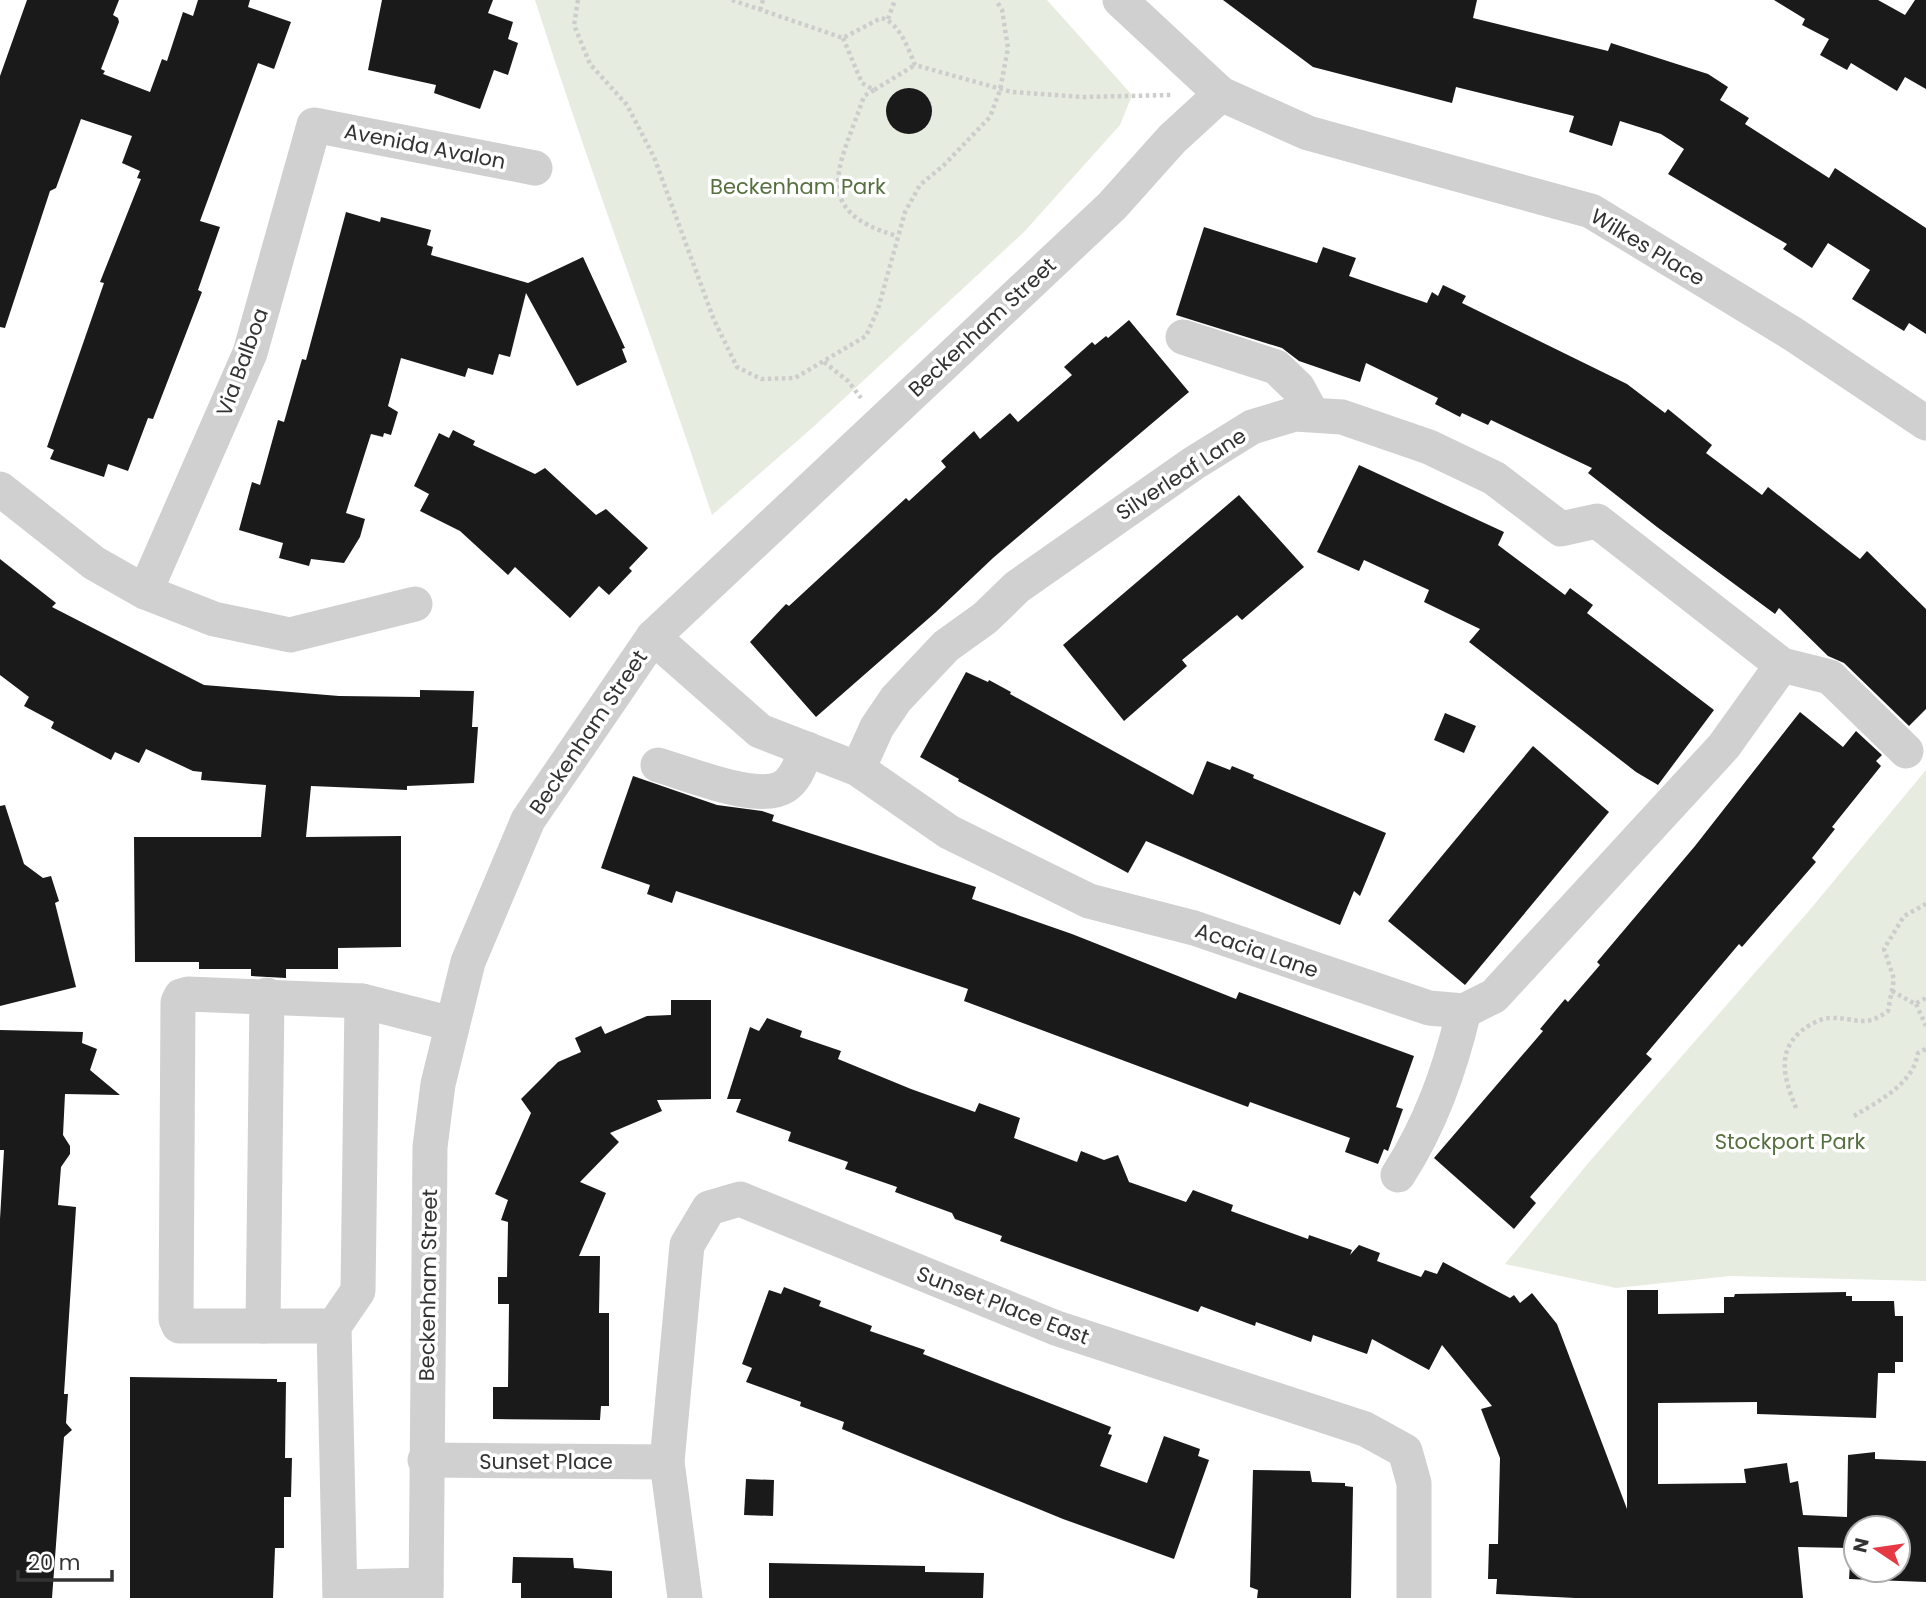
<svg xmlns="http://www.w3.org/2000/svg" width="1926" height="1598" font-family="Poppins,sans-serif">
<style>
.green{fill:#e6ecdf}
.building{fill:#1a1a1a;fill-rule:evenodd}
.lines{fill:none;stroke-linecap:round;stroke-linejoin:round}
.path{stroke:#cdcdcd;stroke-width:4.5;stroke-dasharray:3.5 3.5;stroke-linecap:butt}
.minor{stroke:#d0d0d0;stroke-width:35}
.labels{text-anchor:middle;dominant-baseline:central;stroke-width:7;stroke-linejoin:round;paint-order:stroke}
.street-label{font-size:21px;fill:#333;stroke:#fff}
.park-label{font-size:21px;fill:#56703f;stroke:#fff}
</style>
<rect width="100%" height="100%" fill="#fff"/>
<g class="green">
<path d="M 535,0 L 1047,0 L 1132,95 L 1120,125 L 1024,232 L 811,429 L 712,515 C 655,342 590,173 535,0 Z"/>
<path d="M 1926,770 L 1926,1281 L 1730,1276 L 1616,1288 L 1505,1264 L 1590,1161 L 1808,912 Z"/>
</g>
<g class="building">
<path d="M 27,0 L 119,0 L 113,15 L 118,18 L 119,22 L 101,69 L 105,71 L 103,74 L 150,92 L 162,59 L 167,61 L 183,12 L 193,16 L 198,0 L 250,0 L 248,7 L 291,22 L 274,69 L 258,63 L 200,221 L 220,227 L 198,290 L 202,292 L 153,419 L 148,418 L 128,471 L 108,464 L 104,477 L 50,459 L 54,450 L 47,447 L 104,283 L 100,282 L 141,179 L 137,178 L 140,171 L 122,163 L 132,136 L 81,119 L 56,188 L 50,191 L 5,328 L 0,327 L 0,76 Z"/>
<path d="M 382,0 L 493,0 L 488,13 L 513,22 L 508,39 L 518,43 L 508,75 L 494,70 L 480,109 L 434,93 L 436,85 L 368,70 Z"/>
<path d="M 1223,0 L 1477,0 L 1473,18 L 1608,51 L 1611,43 L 1708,74 L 1728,87 L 1720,100 L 1749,118 L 1745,124 L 1829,178 L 1835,168 L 1926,228 L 1926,334 L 1909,323 L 1904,331 L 1852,299 L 1870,270 L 1828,243 L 1812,268 L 1783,249 L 1787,244 L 1668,174 L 1684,149 L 1661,134 L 1620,121 L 1612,146 L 1569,132 L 1574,116 L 1456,87 L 1452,103 L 1313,67 Z"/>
<path d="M 1774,0 L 1878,0 L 1905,15 L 1915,0 L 1926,0 L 1926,89 L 1905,77 L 1897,91 L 1851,63 L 1847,70 L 1820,55 L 1829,39 L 1802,25 L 1805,19 Z"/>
<circle cx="909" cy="111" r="23"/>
<path d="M 346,212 L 380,222 L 381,217 L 431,230 L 427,245 L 433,247 L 431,255 L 528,283 L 583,257 L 625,348 L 622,349 L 627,362 L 577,386 L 526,293 L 510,357 L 499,354 L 493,375 L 468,368 L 465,377 L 401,358 L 388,406 L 398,412 L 391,435 L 384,433 L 383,437 L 371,434 L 346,513 L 365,519 L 360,537 L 344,563 L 311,559 L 309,566 L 279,558 L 283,543 L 239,530 L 252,482 L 260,485 L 278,420 L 284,422 L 302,359 L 306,360 Z"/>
<path d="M 1204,227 L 1317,263 L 1323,247 L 1356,258 L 1349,276 L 1427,303 L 1432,292 L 1438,296 L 1443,285 L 1466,296 L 1462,303 L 1627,384 L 1665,413 L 1668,409 L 1712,445 L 1706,453 L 1762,495 L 1768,487 L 1860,559 L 1867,551 L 1926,609 L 1926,709 L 1909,726 L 1844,663 L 1828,656 L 1779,608 L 1775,614 L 1657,527 L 1588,473 L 1592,468 L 1491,420 L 1488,425 L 1462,413 L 1460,417 L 1435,404 L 1438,398 L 1366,363 L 1360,382 L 1299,361 L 1282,348 L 1176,315 Z"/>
<path d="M 1129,320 L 1189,392 L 993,558 L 936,612 L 816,717 L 750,642 L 786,604 L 789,606 L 906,498 L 909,501 L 946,467 L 941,461 L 974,431 L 980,439 L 1010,413 L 1018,422 L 1072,375 L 1064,367 L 1092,342 L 1095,345 L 1106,336 L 1108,338 Z"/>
<path d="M 453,430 L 475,441 L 473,445 L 535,474 L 545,468 L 596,515 L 606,509 L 648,548 L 629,568 L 632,571 L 609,595 L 599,586 L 570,618 L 515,567 L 508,575 L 460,531 L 420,511 L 429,494 L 414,486 L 439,433 L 449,438 Z"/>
<path d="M 1359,465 L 1504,532 L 1498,545 L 1565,595 L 1570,588 L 1593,605 L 1587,613 L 1714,710 L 1658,785 L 1636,772 L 1469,642 L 1480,629 L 1424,602 L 1429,590 L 1364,560 L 1359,571 L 1317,552 Z"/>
<path d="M 1239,495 L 1304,567 L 1242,620 L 1237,615 L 1182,660 L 1187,666 L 1124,721 L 1063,645 Z"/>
<path d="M 0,559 L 56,603 L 52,607 L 204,685 L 339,696 L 420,697 L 420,690 L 474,691 L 472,727 L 478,727 L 474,783 L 407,786 L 407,790 L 311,786 L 306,837 L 401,836 L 401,947 L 338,948 L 338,969 L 286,969 L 286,978 L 251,976 L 251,969 L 199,969 L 199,962 L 135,962 L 134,837 L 261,837 L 266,785 L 201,780 L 202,772 L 193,771 L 146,749 L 139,763 L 115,752 L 111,760 L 51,728 L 54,722 L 24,706 L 29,697 L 0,675 Z"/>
<path d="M 966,672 L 988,682 L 989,680 L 1011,692 L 1010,694 L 1193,795 L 1207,761 L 1230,770 L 1232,766 L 1254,775 L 1253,778 L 1386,833 L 1360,896 L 1354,891 L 1340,925 L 1146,841 L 1128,873 L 958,781 L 959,779 L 920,757 Z"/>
<path d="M 1800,712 L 1843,747 L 1856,731 L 1882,755 L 1876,761 L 1881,766 L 1832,827 L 1835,829 L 1812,858 L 1816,862 L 1742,947 L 1739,944 L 1646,1054 L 1652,1059 L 1530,1197 L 1536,1203 L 1514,1229 L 1434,1158 L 1543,1031 L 1540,1029 L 1565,999 L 1568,1002 L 1600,965 L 1597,962 L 1695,846 Z"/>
<path d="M 1445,713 L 1476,726 L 1464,753 L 1434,740 Z"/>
<path d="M 1533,746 L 1609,812 L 1465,985 L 1388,921 Z"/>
<path d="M 633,776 L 717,805 L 762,811 L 774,815 L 772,821 L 976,887 L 972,899 L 1072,934 L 1236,999 L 1239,992 L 1414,1056 L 1396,1107 L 1403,1109 L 1388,1151 L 1384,1149 L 1378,1164 L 1345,1152 L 1350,1138 L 1250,1102 L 1248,1107 L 964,1001 L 968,989 L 676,891 L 672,903 L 647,894 L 650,885 L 601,868 Z"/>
<path d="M 5,805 L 24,864 L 43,878 L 51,876 L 59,901 L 55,903 L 76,987 L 0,1006 L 0,806 Z"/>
<path d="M 671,1000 L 711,1000 L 711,1099 L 657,1100 L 662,1111 L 610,1133 L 619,1142 L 580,1182 L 606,1193 L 579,1256 L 600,1256 L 599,1313 L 609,1313 L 609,1406 L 601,1406 L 600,1420 L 493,1419 L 493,1387 L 508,1387 L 509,1304 L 498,1304 L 498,1277 L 507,1277 L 508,1222 L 501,1220 L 508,1200 L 495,1194 L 531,1113 L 521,1099 L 558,1062 L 581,1052 L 575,1038 L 601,1026 L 605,1034 L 647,1016 L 671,1015 Z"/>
<path d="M 767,1018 L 802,1031 L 800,1037 L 841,1051 L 838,1059 L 911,1089 L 975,1112 L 979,1103 L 1020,1118 L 1014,1138 L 1077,1162 L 1081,1151 L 1104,1160 L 1118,1155 L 1129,1182 L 1186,1202 L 1193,1190 L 1233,1205 L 1231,1211 L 1308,1239 L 1309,1235 L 1352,1250 L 1350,1255 L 1359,1245 L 1380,1253 L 1377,1261 L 1421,1277 L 1425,1270 L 1437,1274 L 1443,1262 L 1510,1298 L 1514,1295 L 1520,1303 L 1532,1293 L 1557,1324 L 1627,1509 L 1627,1290 L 1658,1290 L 1658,1314 L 1724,1313 L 1724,1297 L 1734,1297 L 1735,1294 L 1846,1292 L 1846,1296 L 1852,1296 L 1852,1301 L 1894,1301 L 1895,1316 L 1903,1316 L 1903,1362 L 1895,1362 L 1895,1373 L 1878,1373 L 1876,1418 L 1757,1414 L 1757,1402 L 1658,1403 L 1658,1484 L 1746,1483 L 1744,1469 L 1787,1463 L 1790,1483 L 1798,1481 L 1803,1515 L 1847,1517 L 1848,1455 L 1875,1452 L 1875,1459 L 1926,1461 L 1926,1582 L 1849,1579 L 1851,1548 L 1798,1547 L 1803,1598 L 1575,1598 L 1496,1594 L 1497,1579 L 1488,1579 L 1489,1544 L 1498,1544 L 1500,1458 L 1481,1409 L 1492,1406 L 1442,1345 L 1429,1370 L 1372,1339 L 1367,1354 L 1313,1335 L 1311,1342 L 1256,1322 L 1255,1326 L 1201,1306 L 1198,1312 L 1000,1241 L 1002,1236 L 955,1219 L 952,1213 L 895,1192 L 897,1187 L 845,1169 L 848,1162 L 788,1141 L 791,1132 L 736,1112 L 741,1099 L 727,1099 L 750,1027 L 759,1031 ZM 1856,1528 L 1898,1528 L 1898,1570 L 1856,1570 Z"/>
<path d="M 0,1030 L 83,1032 L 82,1043 L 97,1049 L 90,1070 L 120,1095 L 65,1094 L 63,1135 L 70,1146 L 70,1154 L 61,1167 L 58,1205 L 76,1207 L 64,1394 L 68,1394 L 66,1423 L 72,1430 L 64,1437 L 52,1598 L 0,1598 L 0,1219 L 4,1150 L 0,1150 Z"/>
<path d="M 784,1287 L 821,1301 L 819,1306 L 872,1326 L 870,1331 L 925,1350 L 923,1354 L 1111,1427 L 1108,1434 L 1112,1435 L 1100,1466 L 1147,1483 L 1164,1436 L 1200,1449 L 1198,1456 L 1209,1460 L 1174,1559 L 1063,1519 L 842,1429 L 844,1422 L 800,1406 L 801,1402 L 746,1382 L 752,1368 L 742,1364 L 769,1290 L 781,1294 Z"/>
<path d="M 130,1377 L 277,1379 L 277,1382 L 286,1382 L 285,1458 L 292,1458 L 291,1497 L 284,1497 L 284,1548 L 275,1548 L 273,1598 L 130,1598 Z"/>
<path d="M 1253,1470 L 1310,1471 L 1312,1482 L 1345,1483 L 1345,1486 L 1353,1487 L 1351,1598 L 1257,1598 L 1258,1590 L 1250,1587 Z"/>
<path d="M 746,1479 L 774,1480 L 773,1516 L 744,1515 Z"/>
<path d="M 513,1557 L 573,1558 L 574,1568 L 612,1571 L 612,1598 L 521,1598 L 521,1583 L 512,1583 Z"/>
<path d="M 769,1563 L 925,1566 L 925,1572 L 984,1573 L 983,1598 L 769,1598 Z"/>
</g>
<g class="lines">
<g class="path">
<path d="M 578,0 L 574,25 L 590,64 L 627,105 L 654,157 L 714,320 L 737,367 L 761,379 L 795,378 L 866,336 L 878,309 L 905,212 L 920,185 L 944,165 L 990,117 L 1000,90 L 1008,48 L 1002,10 L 996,0"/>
<path d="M 732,0 L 843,38 L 881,18 C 899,22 908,48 915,65 L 1012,92 L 1082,97 L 1171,95"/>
<path d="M 760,10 L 763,0"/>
<path d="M 888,19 L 895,0"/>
<path d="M 843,38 L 862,83 L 874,90 L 915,65"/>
<path d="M 874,90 L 864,96 C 842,163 806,210 897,236"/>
<path d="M 824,362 L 848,381 L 861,398"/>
<path d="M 1892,991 L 1915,1004 L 1926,998"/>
<path d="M 1916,1004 L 1926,1026"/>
<path d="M 1796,1108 C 1784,1078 1775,1050 1805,1028 C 1811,1024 1822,1018 1830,1018 C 1856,1017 1864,1029 1888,1011 L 1894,979 L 1884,949 L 1904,916 L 1926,904"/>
<path d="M 1854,1116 C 1879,1101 1913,1084 1918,1053 L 1926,1049"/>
</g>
<g class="minor">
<path d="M 1120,0 L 1221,94 L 1308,133 L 1591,211 L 1793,334 L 1926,423"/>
<path d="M 1183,337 L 1276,367 L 1298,388 L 1312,414"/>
<path d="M 0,489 L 94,563 L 145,592 L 214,619 L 290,635 L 415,604"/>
<path d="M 145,592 L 250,353 L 314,125 L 535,168"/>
<path d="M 653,637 L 760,731 L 858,769 L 949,832 L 1089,901 L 1194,928 L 1429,1008 L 1464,1011 L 1494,996 L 1724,746 L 1782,665"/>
<path d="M 658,765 C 687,773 759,804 785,786 C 797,778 801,762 807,749"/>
<path d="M 858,769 L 877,727 L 896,699 L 946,646 L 985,618 L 1017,587 L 1194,463 L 1252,427 L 1295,414 L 1342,417 L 1429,447 L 1494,478 L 1561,529 L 1597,521 L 1782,665 L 1830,677 L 1906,751"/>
<path d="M 1398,1175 C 1431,1124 1450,1069 1464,1011"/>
<path d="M 263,1326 L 267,995"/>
<path d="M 334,1326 L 179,1326 L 176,1319 L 178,1002 L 181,996 L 188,994 L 362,1001 L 452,1024"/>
<path d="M 425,1460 L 667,1462"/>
<path d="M 340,1587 L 426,1585"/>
<path d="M 340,1598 L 334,1326 L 358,1291 L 362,1001"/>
<path d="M 426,1598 L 430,1147 L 438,1084 L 468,962 L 528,820 L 653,637 L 1112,206 L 1172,139 L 1221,94"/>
<path d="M 685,1598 L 667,1462 L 687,1245 L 709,1208 L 740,1199 L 1056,1328 L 1365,1429 L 1405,1451 L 1414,1483 L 1414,1598"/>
</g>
</g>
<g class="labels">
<g class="street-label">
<text transform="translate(425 146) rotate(11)">Avenida Avalon</text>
<text transform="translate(1648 247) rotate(31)">Wilkes Place</text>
<text transform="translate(982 327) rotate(-43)">Beckenham Street</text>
<text transform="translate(242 362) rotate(-70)">Via Balboa</text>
<text transform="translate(1181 474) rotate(-33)">Silverleaf Lane</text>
<text transform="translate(588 732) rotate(-56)">Beckenham Street</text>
<text transform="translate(1257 950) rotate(19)">Acacia Lane</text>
<text transform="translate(428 1285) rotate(-89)">Beckenham Street</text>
<text transform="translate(1003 1305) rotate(21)">Sunset Place East</text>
<text x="546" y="1461">Sunset Place</text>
</g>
<g class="park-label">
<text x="798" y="186">Beckenham Park</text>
<text x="1790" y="1141">Stockport Park</text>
</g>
</g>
<g transform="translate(1877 1549) rotate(283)"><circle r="33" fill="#ffffff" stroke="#adadad" stroke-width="2"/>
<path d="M0-5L12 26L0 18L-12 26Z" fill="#e63946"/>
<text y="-10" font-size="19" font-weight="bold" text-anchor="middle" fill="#333333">N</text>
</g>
<path d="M18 1570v10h94v-10" fill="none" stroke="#333333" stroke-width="3.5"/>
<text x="28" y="1570" font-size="21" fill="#333333" stroke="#ffffff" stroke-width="5" paint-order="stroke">20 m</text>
</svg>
